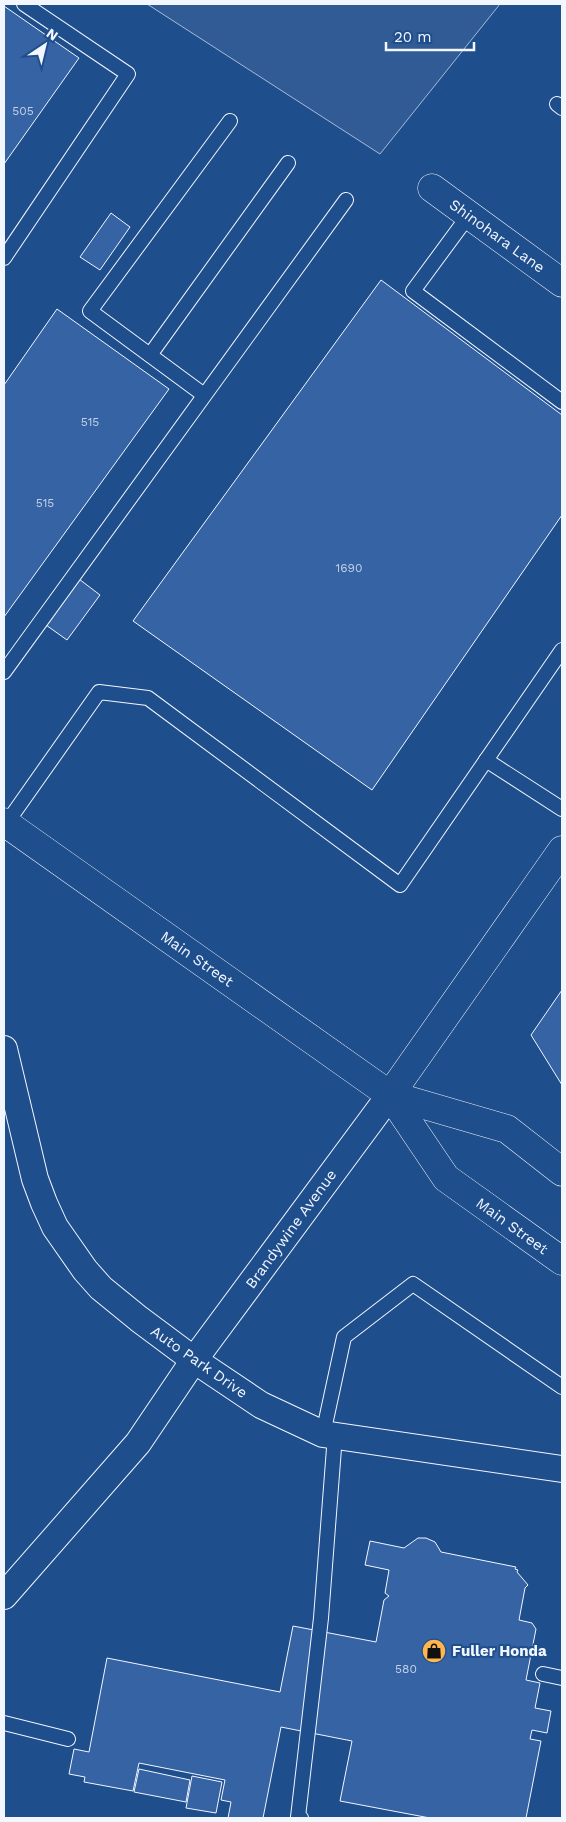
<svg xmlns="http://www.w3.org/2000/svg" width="566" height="1822" font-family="'Work Sans',sans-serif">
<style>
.green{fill:#305b95;stroke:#a8bbd7}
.building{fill:#3563a3;stroke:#f2f6ff}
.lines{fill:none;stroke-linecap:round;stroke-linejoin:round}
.service-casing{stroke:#f2f6ff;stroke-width:16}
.minor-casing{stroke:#f2f6ff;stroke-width:28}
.tertiary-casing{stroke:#f2f6ff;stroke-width:29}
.secondary-casing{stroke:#f2f6ff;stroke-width:29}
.service{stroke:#1f4e8c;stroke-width:14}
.minor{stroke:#1f4e8c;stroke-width:26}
.tertiary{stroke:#1f4e8c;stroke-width:28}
.secondary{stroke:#1f4e8c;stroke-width:28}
.labels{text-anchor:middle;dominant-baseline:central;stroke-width:4;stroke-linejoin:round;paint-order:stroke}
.number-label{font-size:12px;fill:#c3d1e8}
.street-label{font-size:15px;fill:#f2f6ff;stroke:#1f4e8c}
.poi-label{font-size:15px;font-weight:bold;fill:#f2f6ff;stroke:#1f4e8c;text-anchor:start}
</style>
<rect width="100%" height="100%" fill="#1f4e8c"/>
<path class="green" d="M 147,4 L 500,4 L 380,154 Z"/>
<g class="building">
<path d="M 4,6 L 79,58 L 4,164 Z"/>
<path d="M 111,213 L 130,227 L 100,270 L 80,257 Z"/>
<path d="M 381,280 L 562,415 L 562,515 L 372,790 L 133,621 Z"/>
<path d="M 57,309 L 169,389 L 4,617 L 4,385 Z"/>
<path d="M 79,579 L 100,595 L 67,640 L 46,625 Z"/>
<path d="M 562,990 L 562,1085 L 531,1035 Z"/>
<path d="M 418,1538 L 426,1538 L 435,1542 L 441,1552 L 516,1567 L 515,1569 L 518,1570 L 517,1572 L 528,1585 L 525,1588 L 519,1620 L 532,1623 L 536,1629 L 526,1680 L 540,1683 L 535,1708 L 551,1711 L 547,1733 L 532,1730 L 530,1739 L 541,1741 L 526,1818 L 430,1818 L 340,1801 L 352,1741 L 281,1727 L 263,1818 L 228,1818 L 231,1802 L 221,1800 L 225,1780 L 139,1763 L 133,1791 L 84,1782 L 85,1777 L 69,1774 L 74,1749 L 89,1752 L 107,1658 L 280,1692 L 293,1626 L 376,1642 L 384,1600 L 389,1596 L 385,1593 L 389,1570 L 365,1565 L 370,1541 L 404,1548 Z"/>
<path d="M 139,1769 L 190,1780 L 186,1802 L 134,1792 Z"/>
<path d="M 192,1776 L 222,1782 L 216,1813 L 186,1808 Z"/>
</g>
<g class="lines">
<g class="service-casing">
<g id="service">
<path d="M 557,104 L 562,108"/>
<path d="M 469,215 L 413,291 L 562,402"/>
<path d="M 4,258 L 128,74 L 24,4"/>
<path d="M 150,355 L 288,163"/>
<path d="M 204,395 L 90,311 L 230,121"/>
<path d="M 4,672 L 346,200"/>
<path d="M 486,760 L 562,809"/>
<path d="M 6,824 L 99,692 L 148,698 L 400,885 L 562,650"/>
<path d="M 323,1434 L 344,1337 L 413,1284 L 562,1387"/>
<path d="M 543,1674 L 562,1678"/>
<path d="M 4,1723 L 68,1739"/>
<path d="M 301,1818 L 298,1817 L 321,1618 L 335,1435"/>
</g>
</g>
<g class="minor-casing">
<g id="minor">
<path d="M 4,1049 L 35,1179 L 44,1203 L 55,1227 L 85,1270 L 101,1288 L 139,1319 L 194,1360 L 261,1405 L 323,1434 L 562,1469"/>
<path d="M 4,1596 L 138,1443 L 194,1360 L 390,1095"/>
</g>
</g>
<g class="tertiary-casing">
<g id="tertiary">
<path d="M 432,188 L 562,283"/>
<path d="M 390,1095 L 562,850"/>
</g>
</g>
<g class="secondary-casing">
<g id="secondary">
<path d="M 4,822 L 390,1095 L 507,1129 L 562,1172"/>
<path d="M 390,1095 L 446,1178 L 562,1261"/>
</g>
</g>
<use href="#service" class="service"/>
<use href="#minor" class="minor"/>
<use href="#tertiary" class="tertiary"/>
<use href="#secondary" class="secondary"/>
</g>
<defs>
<g id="shop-disc" transform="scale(1.25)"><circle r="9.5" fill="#ffb74d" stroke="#1f4e8c"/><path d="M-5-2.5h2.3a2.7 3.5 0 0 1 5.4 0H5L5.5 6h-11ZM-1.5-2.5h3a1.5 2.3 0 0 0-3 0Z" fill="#111"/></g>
</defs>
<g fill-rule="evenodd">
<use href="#shop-disc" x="434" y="1651"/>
</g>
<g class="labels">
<g class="number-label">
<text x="23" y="111">505</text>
<text x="90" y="422">515</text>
<text x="45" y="503">515</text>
<text x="349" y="568">1690</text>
<text x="406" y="1669">580</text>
</g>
<g class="street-label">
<text transform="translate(497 236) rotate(36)">Shinohara Lane</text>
<text transform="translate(197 959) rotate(35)">Main Street</text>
<text transform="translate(512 1226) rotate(36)">Main Street</text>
<text transform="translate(291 1229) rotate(-54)">Brandywine Avenue</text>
<text transform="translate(199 1362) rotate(35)">Auto Park Drive</text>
</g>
<g class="poi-label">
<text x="452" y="1651">Fuller Honda</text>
</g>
</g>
<rect width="566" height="1822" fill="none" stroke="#f2f6ff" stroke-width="10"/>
<g transform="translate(45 45) rotate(35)" stroke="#1f4e8c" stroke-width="4" paint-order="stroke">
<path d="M0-4L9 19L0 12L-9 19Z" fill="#f2f6ff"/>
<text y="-8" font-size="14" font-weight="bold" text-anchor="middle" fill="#f2f6ff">N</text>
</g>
<path d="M386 42v8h88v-8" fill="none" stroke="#f2f6ff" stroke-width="2.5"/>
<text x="394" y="42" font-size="15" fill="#f2f6ff" stroke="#1f4e8c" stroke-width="4" paint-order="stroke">20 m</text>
</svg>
